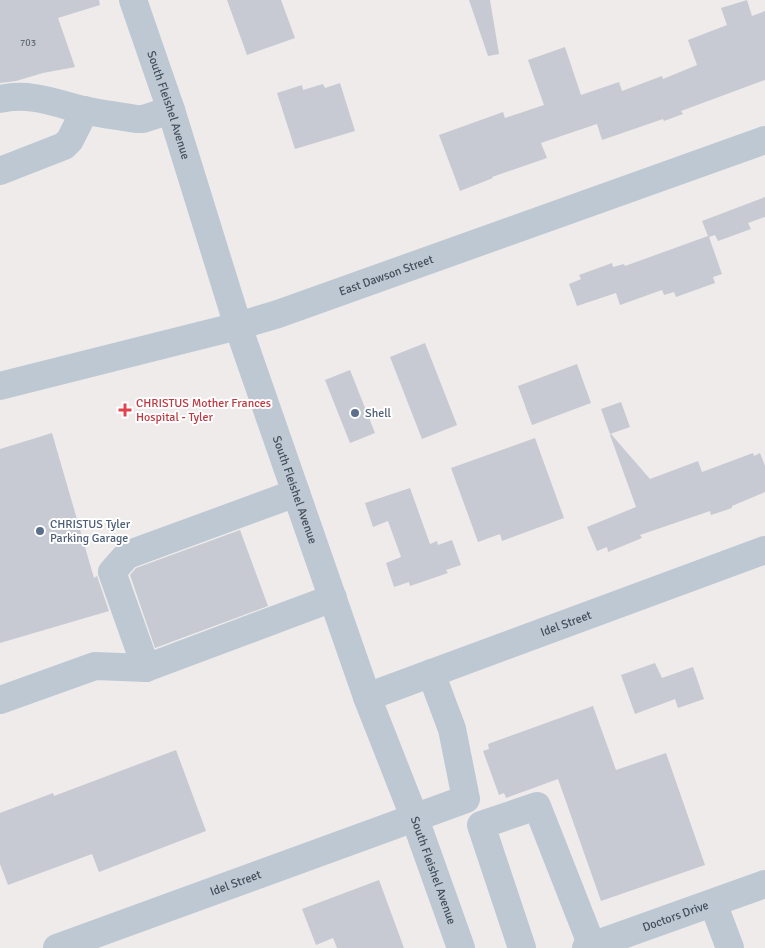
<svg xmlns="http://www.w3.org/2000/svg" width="765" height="948" font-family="Signika,sans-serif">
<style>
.building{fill:#c7cad2}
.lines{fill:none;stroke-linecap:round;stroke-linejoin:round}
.minor{stroke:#bdc8d3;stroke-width:28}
.health-dot{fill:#e0444e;stroke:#fff;stroke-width:2}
.service-dot{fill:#5c6f8a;stroke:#fff;stroke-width:2}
.labels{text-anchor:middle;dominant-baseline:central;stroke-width:4;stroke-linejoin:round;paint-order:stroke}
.number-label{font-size:10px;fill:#646e78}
.street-label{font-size:12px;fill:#434f5a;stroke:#fff}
.health-label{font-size:12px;fill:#be3a42;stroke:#fff;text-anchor:start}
.service-label{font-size:12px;fill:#4e5e75;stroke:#fff;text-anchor:start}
</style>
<rect width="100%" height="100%" fill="#efebeb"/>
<g class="building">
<path d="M 0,0 L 99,0 L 100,5 L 58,18 L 75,67 L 43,73 L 16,81 L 0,83 Z"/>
<path d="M 227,0 L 281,0 L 295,38 L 247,55 Z"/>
<path d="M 469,0 L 490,0 L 499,54 L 488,56 Z"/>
<path d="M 747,0 L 752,16 L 765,11 L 765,80 L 681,111 L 683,114 L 664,121 L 663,119 L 602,140 L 597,124 L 573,132 L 541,143 L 547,158 L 492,177 L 493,178 L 460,191 L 439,135 L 503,112 L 505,118 L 544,105 L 528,60 L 565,47 L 581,95 L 619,82 L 622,91 L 662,76 L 663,79 L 697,65 L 688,40 L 727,25 L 721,8 Z"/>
<path d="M 340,83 L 355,131 L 295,149 L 277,93 L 302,85 L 303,90 L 323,84 L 325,88 Z"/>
<path d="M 765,197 L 765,217 L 748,223 L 751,229 L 718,241 L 715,235 L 709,237 L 722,274 L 713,277 L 715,283 L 676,297 L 674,292 L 664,295 L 662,290 L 620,305 L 616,293 L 577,306 L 569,284 L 581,279 L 579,275 L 612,263 L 613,267 L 624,264 L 625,266 L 708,236 L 702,221 Z"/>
<path d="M 425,343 L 457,425 L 422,439 L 390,357 Z"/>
<path d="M 577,364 L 591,403 L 532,425 L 518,386 Z"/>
<path d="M 350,370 L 375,433 L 350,443 L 325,380 Z"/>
<path d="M 621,402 L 630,427 L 610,434 L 601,409 Z"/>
<path d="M 52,433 L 94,578 L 97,576 L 109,611 L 0,643 L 0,449 Z"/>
<path d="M 611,434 L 650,479 L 698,461 L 702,472 L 753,453 L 754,456 L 760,453 L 765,466 L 765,492 L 732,506 L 732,508 L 711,515 L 710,511 L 640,535 L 642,538 L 608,552 L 607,547 L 597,551 L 587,527 L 636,507 L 610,435 Z"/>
<path d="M 535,438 L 564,518 L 502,541 L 500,534 L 478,542 L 451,468 Z"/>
<path d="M 410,488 L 430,544 L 437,541 L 438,545 L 452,540 L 461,565 L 446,570 L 448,573 L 410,586 L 409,582 L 394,587 L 386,563 L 401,557 L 388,521 L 373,527 L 365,503 Z"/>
<path d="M 240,530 L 268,606 L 155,648 L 130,575 L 136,568 Z"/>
<path d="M 655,663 L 662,678 L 693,667 L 704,699 L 678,708 L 675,699 L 635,714 L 621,675 Z"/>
<path d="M 593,706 L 616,770 L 666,753 L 705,865 L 601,901 L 558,779 L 506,798 L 504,793 L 499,795 L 483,751 L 489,749 L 488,744 Z"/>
<path d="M 176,750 L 206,831 L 99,872 L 92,854 L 8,885 L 0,864 L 0,813 L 53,793 L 54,796 Z"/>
<path d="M 379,880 L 404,948 L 337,948 L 333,938 L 316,945 L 302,909 Z"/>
</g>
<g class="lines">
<g class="minor">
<path id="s1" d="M 133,0 L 171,110 L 238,326 L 367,697 L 415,819 L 461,948"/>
<path d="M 0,99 C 28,92 56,103 83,110 C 101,114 119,116 136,119 L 143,119 L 171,110"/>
<path d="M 0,171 L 64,146 L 70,140 L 85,110"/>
<path id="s2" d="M 0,386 L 238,326 L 278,314 L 765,140"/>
<path d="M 296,493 L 127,555 L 112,572 L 146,668 L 333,598"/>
<path id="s3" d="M 367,697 L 765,550"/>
<path d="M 0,700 L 95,666 L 146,668"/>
<path d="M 713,903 L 730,948"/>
<path id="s4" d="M 57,948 L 466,799 L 452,729 L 431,673"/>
<path d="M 522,948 L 481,825 L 537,806 L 592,946"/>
<path id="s5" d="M 586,948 L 765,884"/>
</g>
</g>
<path class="health-dot" d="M122.5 402.5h5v5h5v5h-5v5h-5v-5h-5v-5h5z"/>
<g class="service-dot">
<circle cx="355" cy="413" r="5"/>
<circle cx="40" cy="531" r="5"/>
</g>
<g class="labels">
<g class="number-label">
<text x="28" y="43">703</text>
</g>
<g class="street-label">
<text stroke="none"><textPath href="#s1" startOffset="111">South Fleishel Avenue</textPath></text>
<text stroke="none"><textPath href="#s2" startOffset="402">East Dawson Street</textPath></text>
<text stroke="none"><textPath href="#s1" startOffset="516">South Fleishel Avenue</textPath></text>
<text stroke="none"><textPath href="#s3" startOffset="212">Idel Street</textPath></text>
<text stroke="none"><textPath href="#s1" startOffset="921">South Fleishel Avenue</textPath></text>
<text stroke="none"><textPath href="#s4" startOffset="190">Idel Street</textPath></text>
<text stroke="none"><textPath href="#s5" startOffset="95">Doctors Drive</textPath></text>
</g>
<g class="health-label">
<text x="136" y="403">CHRISTUS Mother Frances<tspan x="136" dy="14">Hospital - Tyler</tspan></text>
</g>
<g class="service-label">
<text x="365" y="413">Shell</text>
<text x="50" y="524">CHRISTUS Tyler<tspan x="50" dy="14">Parking Garage</tspan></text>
</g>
</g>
</svg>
